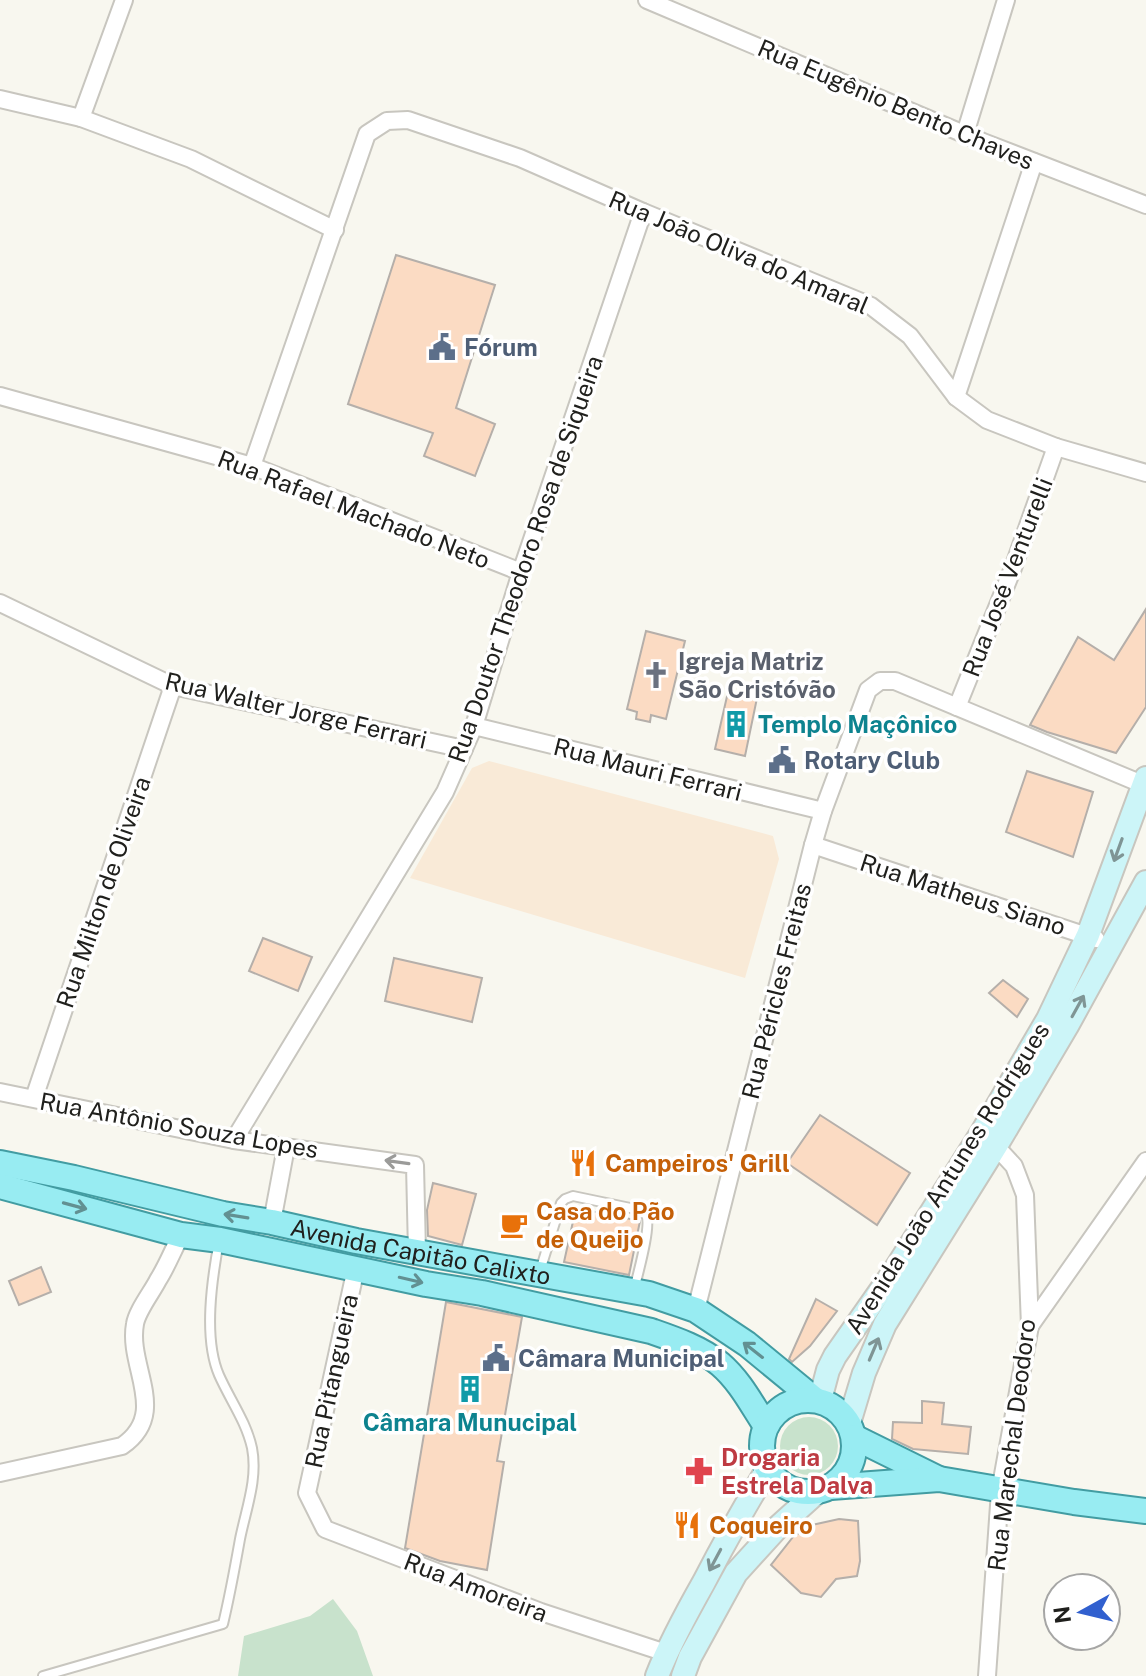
<svg xmlns="http://www.w3.org/2000/svg" width="1146" height="1676" font-family="'Public Sans',sans-serif">
<style>
.education{fill:#f9ead7}
.green{fill:#c8e2cc}
.building{fill:#fbdbc3;stroke:#b5afaa;stroke-width:2}
.lines{fill:none;stroke-linecap:round;stroke-linejoin:round}
.lane-casing{stroke:#c8c6bf;stroke-width:12}
.street-casing{stroke:#c8c6bf;stroke-width:20}
.secondary-casing{stroke:#c8c6bf;stroke-width:26}
.primary-casing{stroke:#429ca2;stroke-width:28}
.lane{stroke:#fff;stroke-width:8}
.street{stroke:#fff;stroke-width:16}
.secondary{stroke:#ccf5f8;stroke-width:22}
.primary{stroke:#98ecf2;stroke-width:24}
.oneway{stroke:#7f9595}
.oneway2{stroke:#9b9b99}
.oneway3{stroke:#629092}
.labels{text-anchor:middle;dominant-baseline:central;stroke-width:7;stroke-linejoin:round;paint-order:stroke}
.street-label{font-size:24px;fill:#20201d;stroke:#fff}
.service-label{font-size:24px;font-weight:bold;fill:#4e5e75;stroke:#fff;text-anchor:start}
.worship-label{font-size:24px;font-weight:bold;fill:#5b616d;stroke:#fff;text-anchor:start}
.culture-label{font-size:24px;font-weight:bold;fill:#0d838f;stroke:#fff;text-anchor:start}
.food-label{font-size:24px;font-weight:bold;fill:#c56008;stroke:#fff;text-anchor:start}
.health-label{font-size:24px;font-weight:bold;fill:#be3a42;stroke:#fff;text-anchor:start}
</style>
<rect width="100%" height="100%" fill="#f8f7ef"/>
<path class="education" d="M 489,761 L 773,836 L 779,859 L 745,978 L 410,878 L 472,768 Z"/>
<g class="green">
<circle cx="809" cy="1446" r="29"/>
<path d="M 333,1599 L 357,1631 L 373,1676 L 238,1676 L 244,1636 L 310,1616 Z"/>
</g>
<g class="building">
<path d="M 396,255 L 495,285 L 456,408 L 495,424 L 475,476 L 424,456 L 433,433 L 348,404 Z"/>
<path d="M 1146,609 L 1146,707 L 1116,753 L 1047,732 L 1030,725 L 1078,637 L 1114,660 Z"/>
<path d="M 646,631 L 685,641 L 666,719 L 651,715 L 650,722 L 636,719 L 637,712 L 627,709 Z"/>
<path d="M 728,692 L 757,698 L 745,756 L 715,749 Z"/>
<path d="M 1027,771 L 1093,792 L 1073,857 L 1006,832 Z"/>
<path d="M 263,938 L 312,957 L 298,991 L 249,971 Z"/>
<path d="M 394,958 L 482,978 L 472,1022 L 385,1001 Z"/>
<path d="M 1003,980 L 1028,999 L 1017,1017 L 989,993 Z"/>
<path d="M 820,1115 L 910,1173 L 877,1225 L 787,1163 Z"/>
<path d="M 433,1183 L 476,1194 L 462,1245 L 428,1236 L 427,1210 Z"/>
<path d="M 576,1208 L 640,1221 L 629,1275 L 564,1262 Z"/>
<path d="M 41,1267 L 51,1292 L 19,1305 L 9,1281 Z"/>
<path d="M 816,1299 L 837,1311 L 810,1346 L 792,1362 L 789,1359 Z"/>
<path d="M 446,1302 L 522,1317 L 497,1461 L 504,1462 L 487,1570 L 440,1561 L 405,1548 Z"/>
<path d="M 922,1401 L 944,1403 L 942,1424 L 971,1427 L 968,1454 L 913,1449 L 892,1439 L 893,1422 L 922,1423 Z"/>
<path d="M 839,1519 L 858,1521 L 860,1561 L 857,1576 L 836,1579 L 821,1597 L 801,1593 L 771,1565 L 793,1537 L 812,1525 Z"/>
</g>
<g class="lines">
<g class="lane-casing">
<g id="lane">
<path d="M 540,1271 L 561,1203 L 565,1199 L 573,1196 L 640,1210 C 642,1212 644,1213 646,1215 C 652,1225 637,1277 634,1290"/>
<path d="M 43,1676 L 223,1624 C 230,1595 235,1567 240,1539 C 246,1509 258,1479 252,1448 C 246,1421 230,1400 219,1375 C 203,1338 212,1279 219,1241"/>
</g>
</g>
<g class="street-casing">
<g id="street">
<path d="M 647,0 L 983,142 L 1146,205"/>
<path d="M 0,99 L 81,118 L 191,159 L 335,230"/>
<path d="M 81,118 L 124,0"/>
<path d="M 965,134 L 1006,0"/>
<path d="M 0,396 L 252,466 L 521,572"/>
<path d="M 956,397 L 1034,162"/>
<path d="M 252,466 L 367,134 L 387,121 L 408,120 L 520,158 L 643,212 L 871,306 L 910,336 L 956,397 L 987,420 L 1056,447 L 1146,473"/>
<path d="M 0,603 L 173,686 L 464,749"/>
<path d="M 957,707 L 1013,568 L 1056,447"/>
<path d="M 474,726 L 823,811"/>
<path d="M 813,845 L 1096,939"/>
<path d="M 0,1092 L 234,1140 L 415,1165 L 417,1252"/>
<path d="M 34,1098 L 173,686"/>
<path d="M 234,1140 L 445,792 L 474,726 L 521,572 L 643,212"/>
<path d="M 272,1222 L 286,1147"/>
<path d="M 356,1268 L 307,1493 L 325,1529 L 541,1612 L 666,1653"/>
<path d="M 696,1310 L 813,845 L 823,811 L 868,690 L 880,681 L 895,681 L 1142,784"/>
<path d="M 1030,1326 L 1146,1161"/>
<path d="M 0,1473 L 122,1446 C 170,1413 127,1367 135,1324 C 137,1311 152,1292 158,1280 C 167,1266 173,1250 181,1235"/>
<path d="M 987,1676 L 1000,1491 L 1030,1326 L 1025,1195 L 1014,1166 L 990,1140"/>
</g>
</g>
<g class="secondary-casing">
<g id="secondary">
<path d="M 820,1400 L 828,1370 L 835,1356 L 895,1270 L 981,1134 L 1048,1019 L 1088,935 L 1146,778"/>
<path d="M 849,1423 L 864,1373 L 885,1324 L 996,1146 L 1067,1026 L 1146,882"/>
<path d="M 657,1676 C 670,1643 687,1612 704,1582 C 724,1543 745,1506 768,1468"/>
<path d="M 683,1676 L 690,1657 L 736,1573 L 776,1529 L 817,1492"/>
</g>
</g>
<g class="primary-casing">
<g id="primary">
<path id="s1" d="M 0,1163 L 74,1178 L 223,1214 L 272,1222 L 356,1241 L 649,1294 L 696,1310 L 747,1344 L 814,1399"/>
<path d="M 0,1186 L 181,1235 L 220,1240 L 426,1284 L 482,1293 L 651,1331 C 674,1339 701,1348 720,1364 C 740,1381 752,1405 766,1426"/>
<circle cx="808" cy="1446" r="46"/>
<path d="M 854,1437 L 939,1479"/>
<path d="M 831,1487 L 939,1479 L 1074,1502 L 1146,1511"/>
</g>
</g>
<use href="#lane" class="lane"/>
<use href="#street" class="street"/>
<use href="#secondary" class="secondary"/>
<use href="#primary" class="primary"/>
</g>
<defs><path id="oneway-shaft" d="M-6 0H5M1.5-3L5.5 0L1.5 3" fill="none" stroke-width="1.6" stroke-linecap="round" stroke-linejoin="round" transform="scale(2)"/></defs>
<g class="oneway">
<use href="#oneway-shaft" transform="translate(1118 850) rotate(110)"/>
<use href="#oneway-shaft" transform="translate(1078 1006) rotate(-61)"/>
<use href="#oneway-shaft" transform="translate(874 1349) rotate(-67)"/>
<use href="#oneway-shaft" transform="translate(715 1560) rotate(118)"/>
</g>
<use class="oneway2" href="#oneway-shaft" transform="translate(397 1162) rotate(-172)"/>
<g class="oneway3">
<use href="#oneway-shaft" transform="translate(75 1206) rotate(15)"/>
<use href="#oneway-shaft" transform="translate(236 1216) rotate(-171)"/>
<use href="#oneway-shaft" transform="translate(411 1280) rotate(13)"/>
<use href="#oneway-shaft" transform="translate(753 1350) rotate(-142)"/>
</g>
<defs>
<g id="civic-bare" transform="scale(2.16)"><path d="M-.6-6.5H3V-4.5H.6V-3L4-1V1h2V6H-6V1h2V-1L-.6-3ZM-1.2 2.5V6h2.4V2.5Z" fill="#5c6f8a" stroke="#fff" stroke-width="2.5" paint-order="stroke"/></g>
<g id="church-bare" transform="scale(2.16)"><path d="M-1.2-6h2.4v3.5h3.3v2.4h-3.3V6h-2.4V-.1h-3.3v-2.4h3.3Z" fill="#6b7280" stroke="#fff" stroke-width="2.5" paint-order="stroke"/></g>
<g id="building-bare" transform="scale(2.16)"><path d="M-4-6H4V6H1V3H-1V6H-4ZM-2.5-4.3h1.7v1.8h-1.7ZM.8-4.3h1.7v1.8H.8ZM-2.5-1h1.7V.8h-1.7ZM.8-1h1.7V.8H.8Z" fill="#0f9aa8" stroke="#fff" stroke-width="2.5" paint-order="stroke"/></g>
<g id="restaurant-bare" transform="scale(2.16)"><path d="M-5-6h1v4h1v-4h1v4h1v-4h1v5L-1.5 .5V6h-2V.5L-5-1ZM5-6V6H3V1.5H1.5Q1.5-4 5-6Z" fill="#e8710a" stroke="#fff" stroke-width="2.5" paint-order="stroke"/></g>
<g id="cafe-bare" transform="scale(2.16)"><path d="M-5.5-4.5H6V0H3Q3 3.5 0 3.5H-2.5Q-5.5 3.5-5.5 0ZM3-3.2v2h1.7v-2ZM-6 4.5H4V6H-6Z" fill="#e8710a" stroke="#fff" stroke-width="2.5" paint-order="stroke"/></g>
<g id="pharmacy-bare" transform="scale(2.16)"><path d="M-2-6h4v4h4v4h-4v4h-4v-4h-4v-4h4Z" fill="#e0444e" stroke="#fff" stroke-width="2.5" paint-order="stroke"/></g>
</defs>
<g fill-rule="evenodd">
<use href="#civic-bare" x="442" y="347"/>
<use href="#church-bare" x="656" y="675"/>
<use href="#building-bare" x="736" y="724"/>
<use href="#civic-bare" x="782" y="760"/>
<use href="#restaurant-bare" x="583" y="1163"/>
<use href="#cafe-bare" x="514" y="1225"/>
<use href="#civic-bare" x="496" y="1358"/>
<use href="#building-bare" x="470" y="1389"/>
<use href="#pharmacy-bare" x="699" y="1471"/>
<use href="#restaurant-bare" x="687" y="1525"/>
</g>
<g class="labels">
<g class="street-label">
<text transform="translate(896 104) rotate(23)">Rua Eugênio Bento Chaves</text>
<text transform="translate(739 252) rotate(23)">Rua João Oliva do Amaral</text>
<text transform="translate(354 509) rotate(21)">Rua Rafael Machado Neto</text>
<text transform="translate(525 559) rotate(-71)">Rua Doutor Theodoro Rosa de Siqueira</text>
<text transform="translate(1007 577) rotate(-69)">Rua José Venturelli</text>
<text transform="translate(296 710) rotate(13)">Rua Walter Jorge Ferrari</text>
<text transform="translate(648 769) rotate(14)">Rua Mauri Ferrari</text>
<text transform="translate(103 892) rotate(-71)">Rua Milton de Oliveira</text>
<text transform="translate(963 894) rotate(18)">Rua Matheus Siano</text>
<text transform="translate(776 991) rotate(-76)">Rua Péricles Freitas</text>
<text transform="translate(179 1125) rotate(10)">Rua Antônio Souza Lopes</text>
<text transform="translate(947 1178) rotate(-58)">Avenida João Antunes Rodrigues</text>
<text stroke="none"><textPath href="#s1" startOffset="430">Avenida Capitão Calixto</textPath></text>
<text transform="translate(331 1381) rotate(-78)">Rua Pitangueira</text>
<text transform="translate(1011 1445) rotate(-83)">Rua Marechal Deodoro</text>
<text transform="translate(476 1587) rotate(21)">Rua Amoreira</text>
</g>
<g class="service-label">
<text x="464" y="347">Fórum</text>
<text x="804" y="760">Rotary Club</text>
<text x="518" y="1358">Câmara Municipal</text>
</g>
<g class="worship-label">
<text x="678" y="661">Igreja Matriz<tspan x="678" dy="28">São Cristóvão</tspan></text>
</g>
<g class="culture-label">
<text x="758" y="724">Templo Maçônico</text>
<text x="470" y="1422" text-anchor="middle">Câmara Munucipal</text>
</g>
<g class="food-label">
<text x="605" y="1163">Campeiros' Grill</text>
<text x="536" y="1211">Casa do Pão<tspan x="536" dy="28">de Queijo</tspan></text>
<text x="709" y="1525">Coqueiro</text>
</g>
<g class="health-label">
<text x="721" y="1457">Drogaria<tspan x="721" dy="28">Estrela Dalva</tspan></text>
</g>
</g>
<g transform="translate(1082 1612) rotate(262)"><circle r="38" fill="#ffffff" stroke="#a6a6a5" stroke-width="2"/>
<path d="M0-6L14 30L0 20L-14 30Z" fill="#3160cf"/>
<text y="-12" font-size="22" font-weight="bold" text-anchor="middle" fill="#20201d">N</text>
</g>
</svg>
